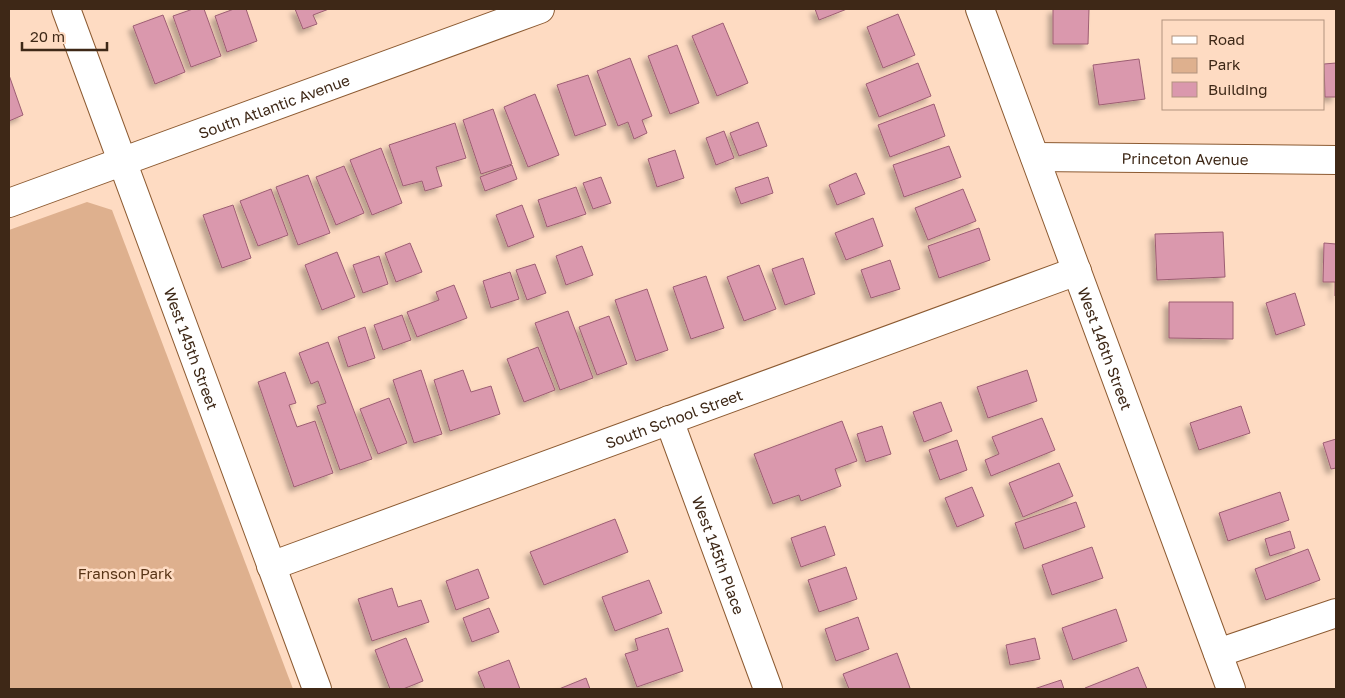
<svg xmlns="http://www.w3.org/2000/svg" width="1345" height="698" font-family="'Golos Text',sans-serif">
<style>
.green{fill:#deb08e}
.building{fill:#da98ad;stroke:#9d5e73;filter:url(#shadow)}
.lines{fill:none;stroke-linecap:round;stroke-linejoin:round}
.street-casing{stroke:#8c5a31;stroke-width:30}
.street{stroke:#fff;stroke-width:28}
.labels{text-anchor:middle;dominant-baseline:central;stroke-width:5;stroke-linejoin:round;paint-order:stroke}
.street-label{font-size:15px;fill:#3e2817;stroke:#fedbc2}
.park-label{font-size:15px;fill:#593517;stroke:#fedbc2}
</style>
<defs>
<filter id="shadow"><feDropShadow dx="-4.5" dy="4.5" stdDeviation="2.5" flood-color="#0004"/></filter>
</defs>
<rect width="100%" height="100%" fill="#fedbc2"/>
<path class="green" d="M 87,202 L 112,210 L 293,689 L 9,689 L 9,230 Z"/>
<g class="building">
<path d="M 193,9 L 204,9 L 221,56 L 191,67 L 173,16 Z"/>
<path d="M 234,9 L 246,9 L 257,41 L 227,52 L 215,16 Z"/>
<path d="M 295,9 L 329,9 L 313,15 L 317,24 L 303,29 Z"/>
<path d="M 815,9 L 847,9 L 819,20 Z"/>
<path d="M 1053,9 L 1089,9 L 1088,44 L 1053,44 Z"/>
<path d="M 898,14 L 915,55 L 883,68 L 867,27 Z"/>
<path d="M 163,15 L 185,72 L 155,84 L 133,26 Z"/>
<path d="M 723,23 L 748,83 L 717,96 L 692,36 Z"/>
<path d="M 677,45 L 699,103 L 670,114 L 648,56 Z"/>
<path d="M 630,58 L 652,116 L 642,120 L 647,133 L 634,139 L 628,122 L 618,126 L 597,71 Z"/>
<path d="M 1139,59 L 1145,99 L 1099,105 L 1093,65 Z"/>
<path d="M 918,63 L 931,96 L 879,117 L 866,84 Z"/>
<path d="M 1336,63 L 1336,97 L 1325,97 L 1324,64 Z"/>
<path d="M 9,75 L 23,115 L 9,121 Z"/>
<path d="M 588,75 L 606,125 L 575,136 L 557,85 Z"/>
<path d="M 535,94 L 559,155 L 528,167 L 504,107 Z"/>
<path d="M 934,104 L 945,136 L 890,157 L 878,125 Z"/>
<path d="M 493,109 L 512,164 L 481,174 L 463,120 Z"/>
<path d="M 758,122 L 767,146 L 739,156 L 730,133 Z"/>
<path d="M 455,123 L 466,158 L 436,167 L 442,186 L 425,191 L 422,181 L 403,186 L 389,145 Z"/>
<path d="M 724,131 L 734,158 L 716,165 L 706,138 Z"/>
<path d="M 949,146 L 961,177 L 904,197 L 893,165 Z"/>
<path d="M 381,148 L 402,203 L 372,215 L 350,160 Z"/>
<path d="M 675,150 L 684,178 L 657,187 L 648,159 Z"/>
<path d="M 512,165 L 517,179 L 485,191 L 480,177 Z"/>
<path d="M 344,166 L 364,213 L 336,225 L 316,177 Z"/>
<path d="M 856,173 L 865,194 L 837,205 L 829,185 Z"/>
<path d="M 308,175 L 330,233 L 298,245 L 276,187 Z"/>
<path d="M 601,177 L 611,203 L 593,209 L 583,183 Z"/>
<path d="M 768,177 L 773,193 L 741,204 L 735,188 Z"/>
<path d="M 576,187 L 586,214 L 547,227 L 538,200 Z"/>
<path d="M 271,189 L 288,235 L 258,246 L 240,201 Z"/>
<path d="M 963,189 L 976,221 L 928,240 L 915,208 Z"/>
<path d="M 233,205 L 251,258 L 222,268 L 203,215 Z"/>
<path d="M 522,205 L 534,237 L 508,247 L 496,215 Z"/>
<path d="M 873,218 L 883,246 L 846,260 L 835,233 Z"/>
<path d="M 979,228 L 990,260 L 939,278 L 928,246 Z"/>
<path d="M 1223,232 L 1225,277 L 1157,280 L 1155,234 Z"/>
<path d="M 410,243 L 422,272 L 396,282 L 385,253 Z"/>
<path d="M 1324,243 L 1336,244 L 1336,296 L 1335,296 L 1335,282 L 1323,282 Z"/>
<path d="M 582,246 L 593,275 L 566,285 L 556,256 Z"/>
<path d="M 337,252 L 355,297 L 322,310 L 305,265 Z"/>
<path d="M 379,256 L 388,284 L 363,293 L 353,265 Z"/>
<path d="M 803,258 L 815,294 L 785,305 L 772,269 Z"/>
<path d="M 890,260 L 900,289 L 871,298 L 861,270 Z"/>
<path d="M 535,264 L 546,293 L 527,300 L 516,270 Z"/>
<path d="M 759,265 L 776,309 L 744,321 L 727,277 Z"/>
<path d="M 510,272 L 519,299 L 491,308 L 483,281 Z"/>
<path d="M 706,276 L 724,328 L 691,339 L 673,287 Z"/>
<path d="M 454,285 L 467,318 L 417,337 L 407,312 L 439,300 L 436,292 Z"/>
<path d="M 647,289 L 668,350 L 636,361 L 615,300 Z"/>
<path d="M 1295,293 L 1305,325 L 1276,335 L 1266,303 Z"/>
<path d="M 1169,302 L 1233,302 L 1233,339 L 1169,338 Z"/>
<path d="M 568,311 L 593,378 L 560,390 L 535,323 Z"/>
<path d="M 402,315 L 411,340 L 383,350 L 374,325 Z"/>
<path d="M 609,316 L 627,364 L 597,375 L 579,327 Z"/>
<path d="M 365,327 L 375,358 L 348,367 L 338,337 Z"/>
<path d="M 328,342 L 372,459 L 340,470 L 317,406 L 326,403 L 318,381 L 311,384 L 299,353 Z"/>
<path d="M 538,347 L 555,390 L 524,402 L 507,359 Z"/>
<path d="M 421,370 L 442,434 L 414,443 L 393,380 Z"/>
<path d="M 463,370 L 471,392 L 491,386 L 500,414 L 450,431 L 434,380 Z"/>
<path d="M 1027,370 L 1037,401 L 988,418 L 977,387 Z"/>
<path d="M 285,372 L 296,403 L 289,405 L 297,427 L 315,421 L 333,473 L 294,487 L 258,382 Z"/>
<path d="M 389,398 L 407,443 L 378,454 L 360,409 Z"/>
<path d="M 941,402 L 952,431 L 924,442 L 913,412 Z"/>
<path d="M 1241,406 L 1250,433 L 1199,450 L 1190,423 Z"/>
<path d="M 1042,418 L 1055,450 L 991,476 L 985,460 L 999,454 L 992,437 Z"/>
<path d="M 842,421 L 857,461 L 835,469 L 841,486 L 801,501 L 799,495 L 773,504 L 754,454 Z"/>
<path d="M 882,426 L 891,454 L 866,462 L 857,434 Z"/>
<path d="M 1336,439 L 1336,468 L 1331,469 L 1323,443 Z"/>
<path d="M 957,440 L 967,470 L 940,480 L 929,450 Z"/>
<path d="M 1059,463 L 1073,496 L 1023,517 L 1009,483 Z"/>
<path d="M 972,487 L 984,516 L 957,527 L 945,498 Z"/>
<path d="M 1280,492 L 1289,520 L 1228,541 L 1219,513 Z"/>
<path d="M 1076,502 L 1085,527 L 1024,549 L 1015,523 Z"/>
<path d="M 615,519 L 628,552 L 544,585 L 530,552 Z"/>
<path d="M 825,526 L 835,555 L 801,567 L 791,538 Z"/>
<path d="M 1290,531 L 1295,548 L 1270,556 L 1265,539 Z"/>
<path d="M 1092,547 L 1103,578 L 1052,595 L 1042,565 Z"/>
<path d="M 1308,549 L 1320,580 L 1266,600 L 1255,569 Z"/>
<path d="M 846,567 L 857,599 L 819,612 L 808,580 Z"/>
<path d="M 478,569 L 489,598 L 456,610 L 446,581 Z"/>
<path d="M 649,580 L 662,613 L 615,631 L 602,597 Z"/>
<path d="M 392,588 L 398,607 L 421,600 L 429,622 L 372,641 L 358,599 Z"/>
<path d="M 489,608 L 499,632 L 472,642 L 463,618 Z"/>
<path d="M 1116,609 L 1127,641 L 1073,660 L 1062,628 Z"/>
<path d="M 858,617 L 869,649 L 836,661 L 825,629 Z"/>
<path d="M 668,628 L 683,671 L 637,687 L 625,654 L 638,650 L 635,639 Z"/>
<path d="M 406,638 L 423,681 L 403,689 L 390,689 L 375,650 Z"/>
<path d="M 1035,638 L 1040,659 L 1010,665 L 1006,645 Z"/>
<path d="M 897,653 L 910,688 L 908,689 L 849,689 L 843,674 Z"/>
<path d="M 509,660 L 520,689 L 485,689 L 478,672 Z"/>
<path d="M 1138,667 L 1147,689 L 1086,689 L 1085,688 Z"/>
<path d="M 586,678 L 590,689 L 559,689 Z"/>
<path d="M 1061,680 L 1064,689 L 1034,689 Z"/>
</g>
<g class="lines">
<g class="street-casing">
<g id="street">
<path id="s1" d="M 66,9 L 317,689"/>
<path id="s2" d="M 980,9 L 1231,689"/>
<path id="s3" d="M 1035,157 L 1336,160"/>
<path id="s4" d="M 9,203 L 540,9"/>
<path id="s5" d="M 669,420 L 768,689"/>
<path id="s6" d="M 271,566 L 1077,271"/>
<path d="M 1218,653 L 1336,613"/>
</g>
</g>
<use href="#street" class="street"/>
</g>
<g class="labels">
<g class="street-label">
<text stroke="none"><textPath href="#s4" startOffset="282">South Atlantic Avenue</textPath></text>
<text stroke="none"><textPath href="#s3" startOffset="150">Princeton Avenue</textPath></text>
<text stroke="none"><textPath href="#s1" startOffset="362">West 145th Street</textPath></text>
<text stroke="none"><textPath href="#s2" startOffset="362">West 146th Street</textPath></text>
<text stroke="none"><textPath href="#s6" startOffset="429">South School Street</textPath></text>
<text stroke="none"><textPath href="#s5" startOffset="144">West 145th Place</textPath></text>
</g>
<g class="park-label">
<text x="125" y="573">Franson Park</text>
</g>
</g>
<rect width="1345" height="698" fill="none" stroke="#3e2817" stroke-width="20"/>
<rect x="1162" y="20" width="162" height="90" fill="#fedbc2" stroke="#b1937e"/>
<rect x="1172" y="36" width="25" height="8" fill="#ffffff" stroke="#b1937e"/>
<text x="1208" y="45" font-size="15" fill="#3e2817">Road</text>
<rect x="1172" y="58" width="25" height="15" fill="#deb08e" stroke="#b1937e"/>
<text x="1208" y="70" font-size="15" fill="#3e2817">Park</text>
<rect x="1172" y="82" width="25" height="15" fill="#da98ad" stroke="#b1937e"/>
<text x="1208" y="95" font-size="15" fill="#3e2817">Building</text>
<path d="M22 42v8h85v-8" fill="none" stroke="#3e2817" stroke-width="2.5"/>
<text x="30" y="42" font-size="15" fill="#3e2817" stroke="#fedbc2" stroke-width="4" paint-order="stroke">20 m</text>
</svg>
